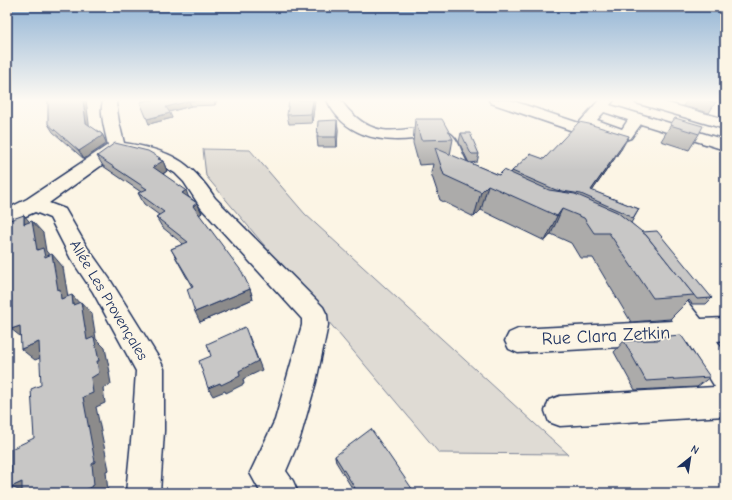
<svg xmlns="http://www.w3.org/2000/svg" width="732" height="500" font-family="'Comic Neue',sans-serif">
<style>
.green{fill:#dfdbd4;stroke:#7d8599}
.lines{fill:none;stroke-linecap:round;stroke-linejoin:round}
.minor-casing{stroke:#1b2f5e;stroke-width:3}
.minor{fill:#fcf5e5;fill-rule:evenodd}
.wall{fill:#acabaa;stroke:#1b2f5e}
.shaded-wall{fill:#8c8b8b;stroke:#1b2f5e}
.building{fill:#c8c7c6;stroke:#1b2f5e}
.labels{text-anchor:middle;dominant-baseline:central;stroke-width:3.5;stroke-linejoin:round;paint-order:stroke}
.street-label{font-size:15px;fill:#1b2f5e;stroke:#fcf5e5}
.near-street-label{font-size:18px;fill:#1b2f5e;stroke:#fcf5e5}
</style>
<rect width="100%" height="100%" fill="#fcf5e5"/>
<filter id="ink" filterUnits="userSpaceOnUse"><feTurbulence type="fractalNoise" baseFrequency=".025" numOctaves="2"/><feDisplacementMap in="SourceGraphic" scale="8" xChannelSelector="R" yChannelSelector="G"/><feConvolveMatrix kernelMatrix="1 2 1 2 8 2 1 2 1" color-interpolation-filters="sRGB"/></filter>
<g filter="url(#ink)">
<path class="green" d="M 203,149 L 250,150 L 305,214 L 568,454 L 439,453 L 206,176 Z"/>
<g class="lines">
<g class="minor-casing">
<g id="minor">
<path d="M 104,100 L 118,100 L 116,103 L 119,122 L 124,143 C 169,150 190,160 215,198 L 323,307 L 327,315 L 328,325 L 316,382 L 300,438 L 286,471 L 293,481 L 298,493 L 261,493 L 250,473 L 275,420 L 302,325 L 302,319 L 201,208 L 184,182 L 175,173 L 153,160 L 120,152 L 49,203 L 65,209 L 87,247 L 109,278 L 160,360 L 164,369 L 164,431 L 160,493 L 126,493 L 132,431 L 136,371 L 93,292 L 71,259 L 50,218 L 35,212 L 7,224 L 7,209 L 27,199 L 108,145 C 106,135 98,108 104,100 Z"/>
<path d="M 327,100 L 341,100 C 345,107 351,113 357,118 C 389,145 417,118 446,131 C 460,137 460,153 468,163 C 473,169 480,171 484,177 L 481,181 C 465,185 453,171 447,157 C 445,151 444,144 439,140 C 432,134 421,138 413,139 C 378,143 343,135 327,100 Z"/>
<path d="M 489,100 L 510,100 L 579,123 L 599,100 L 614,100 L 610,105 L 725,140 L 725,150 L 641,124 L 631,138 L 625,140 L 590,128 L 588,132 L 582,134 L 491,103 ZM 604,112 L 628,120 L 622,129 L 597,120 Z"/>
<path d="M 634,100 L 657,100 L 725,119 L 725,129 L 636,103 Z"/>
<path d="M 662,277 L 670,280 L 701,319 L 725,318 L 725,340 L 717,341 L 725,353 L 725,416 L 560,426 L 549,422 L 545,411 L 549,400 L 560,396 L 715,387 L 688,343 L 518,353 L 509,349 L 505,341 L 509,333 L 518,329 L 673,321 L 650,287 L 654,280 Z"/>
</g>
</g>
<use href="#minor" class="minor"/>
</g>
<g class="wall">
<path d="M 148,100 L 217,100 L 215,105 L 191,106 L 169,112 L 172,118 L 149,124 Z"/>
<path d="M 315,100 L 312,123 L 289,124 L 287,115 Z"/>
<path d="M 687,100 L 717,100 L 709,113 L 683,106 Z"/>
<path d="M 675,118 L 699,134 L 689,150 L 661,141 Z"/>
<path d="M 415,119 L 453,139 L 450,155 L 499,175 L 511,174 L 512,171 L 544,159 L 622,148 L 592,191 L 639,209 L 631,223 L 712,298 L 706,304 L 692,304 L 689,300 L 670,319 L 631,322 L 593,258 L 580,258 L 571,243 L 551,234 L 545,241 L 481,210 L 474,217 L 440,200 L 431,173 L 433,164 L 419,165 L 413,143 Z"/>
<path d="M 337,120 L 338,130 L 337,147 L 318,147 L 317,137 Z"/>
<path d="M 48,124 L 89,126 L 102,134 L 106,142 L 106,144 L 84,159 L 53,132 Z"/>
<path d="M 461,133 L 479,154 L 477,162 L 470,163 L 468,161 L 459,142 Z"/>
<path d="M 97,156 L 160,160 L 163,161 L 167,171 L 163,174 L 189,197 L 197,203 L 202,213 L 199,215 L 250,289 L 253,299 L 200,322 L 192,287 L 171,249 L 183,244 L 162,227 L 156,217 L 159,215 L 144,204 L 138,193 L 141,192 L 103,166 Z"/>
<path d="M 657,337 L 710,377 L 697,387 L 635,390 L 614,352 L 624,341 L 654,340 Z"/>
<path d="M 335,456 L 415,493 L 355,493 L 336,462 Z"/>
<path d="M 725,464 L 725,473 L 721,466 Z"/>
</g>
<g class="shaded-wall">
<path d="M 83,100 L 86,100 L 90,131 L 86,123 Z"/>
<path d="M 214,100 L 217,100 L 215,105 Z"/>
<path d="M 313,100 L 315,100 L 312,123 L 311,114 Z"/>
<path d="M 189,101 L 191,106 L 168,112 L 166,107 Z"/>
<path d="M 170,113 L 172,118 L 149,124 L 147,119 Z"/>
<path d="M 337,120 L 338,130 L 337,147 L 336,137 Z"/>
<path d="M 102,134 L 106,142 L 106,144 L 84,159 L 79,151 Z"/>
<path d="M 629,136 L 622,148 L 588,197 L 591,190 Z"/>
<path d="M 160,158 L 161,162 L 163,161 L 167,171 L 158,177 L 153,167 L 158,159 Z"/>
<path d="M 488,185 L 481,210 L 474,217 L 481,192 Z"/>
<path d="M 186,190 L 190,201 L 182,193 Z"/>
<path d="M 197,203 L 202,213 L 197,216 L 193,206 Z"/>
<path d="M 562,209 L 551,234 L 545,241 L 557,216 Z"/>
<path d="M 24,215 L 33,226 L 32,221 L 43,233 L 46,251 L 53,259 L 52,254 L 63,267 L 68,297 L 61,299 L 58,290 L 24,224 Z"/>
<path d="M 250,289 L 253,299 L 200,322 L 195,312 Z"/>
<path d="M 11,295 L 24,308 L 7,314 L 7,297 Z"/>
<path d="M 72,295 L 82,306 L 81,302 L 92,314 L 96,339 L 105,348 L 110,372 L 109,372 L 111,384 L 103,388 L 105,403 L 96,407 L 109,470 L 106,471 L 108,492 L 107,493 L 80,493 L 83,397 L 91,378 L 87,340 L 73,305 Z"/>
<path d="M 20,326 L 25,340 L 11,329 Z"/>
<path d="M 249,336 L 262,370 L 243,379 L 244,384 L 226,393 L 225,391 L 213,396 L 208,388 L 220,383 L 239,371 Z"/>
<path d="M 39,342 L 52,353 L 35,360 L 21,349 Z"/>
<path d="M 22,482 L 26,493 L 11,487 Z"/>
</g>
<g class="building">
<path d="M 48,100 L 83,100 L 86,123 L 102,134 L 102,136 L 79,151 L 48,124 Z"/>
<path d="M 148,100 L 214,100 L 189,101 L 166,107 L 170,113 L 147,119 L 140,102 Z"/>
<path d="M 289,100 L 313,100 L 311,114 L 287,115 Z"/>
<path d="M 706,100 L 717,100 L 716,103 Z"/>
<path d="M 675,118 L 703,126 L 699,134 L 670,125 Z"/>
<path d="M 415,119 L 442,119 L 453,139 L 421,140 Z"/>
<path d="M 337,120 L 336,137 L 317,137 L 318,121 Z"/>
<path d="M 579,122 L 589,124 L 629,136 L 591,190 L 639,209 L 633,219 L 624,213 L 581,194 L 556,190 L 512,171 L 530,154 L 544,159 Z"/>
<path d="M 461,133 L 470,133 L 479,154 L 472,154 L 470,152 Z"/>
<path d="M 115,143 L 148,151 L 160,158 L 158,159 L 163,161 L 153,167 L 186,190 L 182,193 L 197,203 L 193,206 L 242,272 L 250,289 L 195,312 L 187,289 L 193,286 L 171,249 L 188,242 L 156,217 L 164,212 L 138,193 L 147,189 L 97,156 Z"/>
<path d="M 435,148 L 499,175 L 504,170 L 549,190 L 575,194 L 617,212 L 646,235 L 694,295 L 653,298 L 609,233 L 594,233 L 584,218 L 562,209 L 557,216 L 488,185 L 481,192 L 444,175 Z"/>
<path d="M 24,215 L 24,224 L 32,221 L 37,250 L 43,248 L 45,257 L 52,254 L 58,290 L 60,289 L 61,299 L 72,295 L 73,305 L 81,302 L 87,340 L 94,337 L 99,361 L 97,361 L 99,373 L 91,378 L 93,393 L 83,397 L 95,462 L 92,464 L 94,485 L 80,493 L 22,493 L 22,482 L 11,487 L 11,449 L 34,438 L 31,389 L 41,385 L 39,342 L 21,349 L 20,326 L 11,329 L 11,295 L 7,297 L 7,221 Z"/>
<path d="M 657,231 L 712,298 L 697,299 L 650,240 L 646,235 L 642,232 Z"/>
<path d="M 245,327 L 258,361 L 239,371 L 240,376 L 221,385 L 220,383 L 208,388 L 199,361 L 211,356 L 207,344 Z"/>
<path d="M 681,335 L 710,377 L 646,381 L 624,341 L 659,340 L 657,337 Z"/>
<path d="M 371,429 L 415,493 L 358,493 L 335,456 Z"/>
<path d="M 250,489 L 253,493 L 245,493 Z"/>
</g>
</g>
<linearGradient id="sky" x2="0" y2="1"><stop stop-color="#92b4d5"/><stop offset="0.59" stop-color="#fefaf3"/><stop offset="1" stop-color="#fefaf3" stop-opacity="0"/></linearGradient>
<rect width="732" height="170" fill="url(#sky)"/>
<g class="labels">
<g class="street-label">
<text transform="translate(109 300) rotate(59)">Allée Les Provençales</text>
</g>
<g class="near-street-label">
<text transform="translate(606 336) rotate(-3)">Rue Clara Zetkin</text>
</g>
</g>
<rect width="732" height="500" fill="none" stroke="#fcf5e5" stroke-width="24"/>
<rect x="12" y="12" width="708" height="476" fill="none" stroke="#1b2f5e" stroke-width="1.5" filter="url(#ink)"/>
<g transform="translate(690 458) rotate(30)" stroke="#fcf5e5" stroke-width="3" paint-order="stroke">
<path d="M0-3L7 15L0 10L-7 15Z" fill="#1b2f5e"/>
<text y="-6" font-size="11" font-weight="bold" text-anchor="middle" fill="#1b2f5e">N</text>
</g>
</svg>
